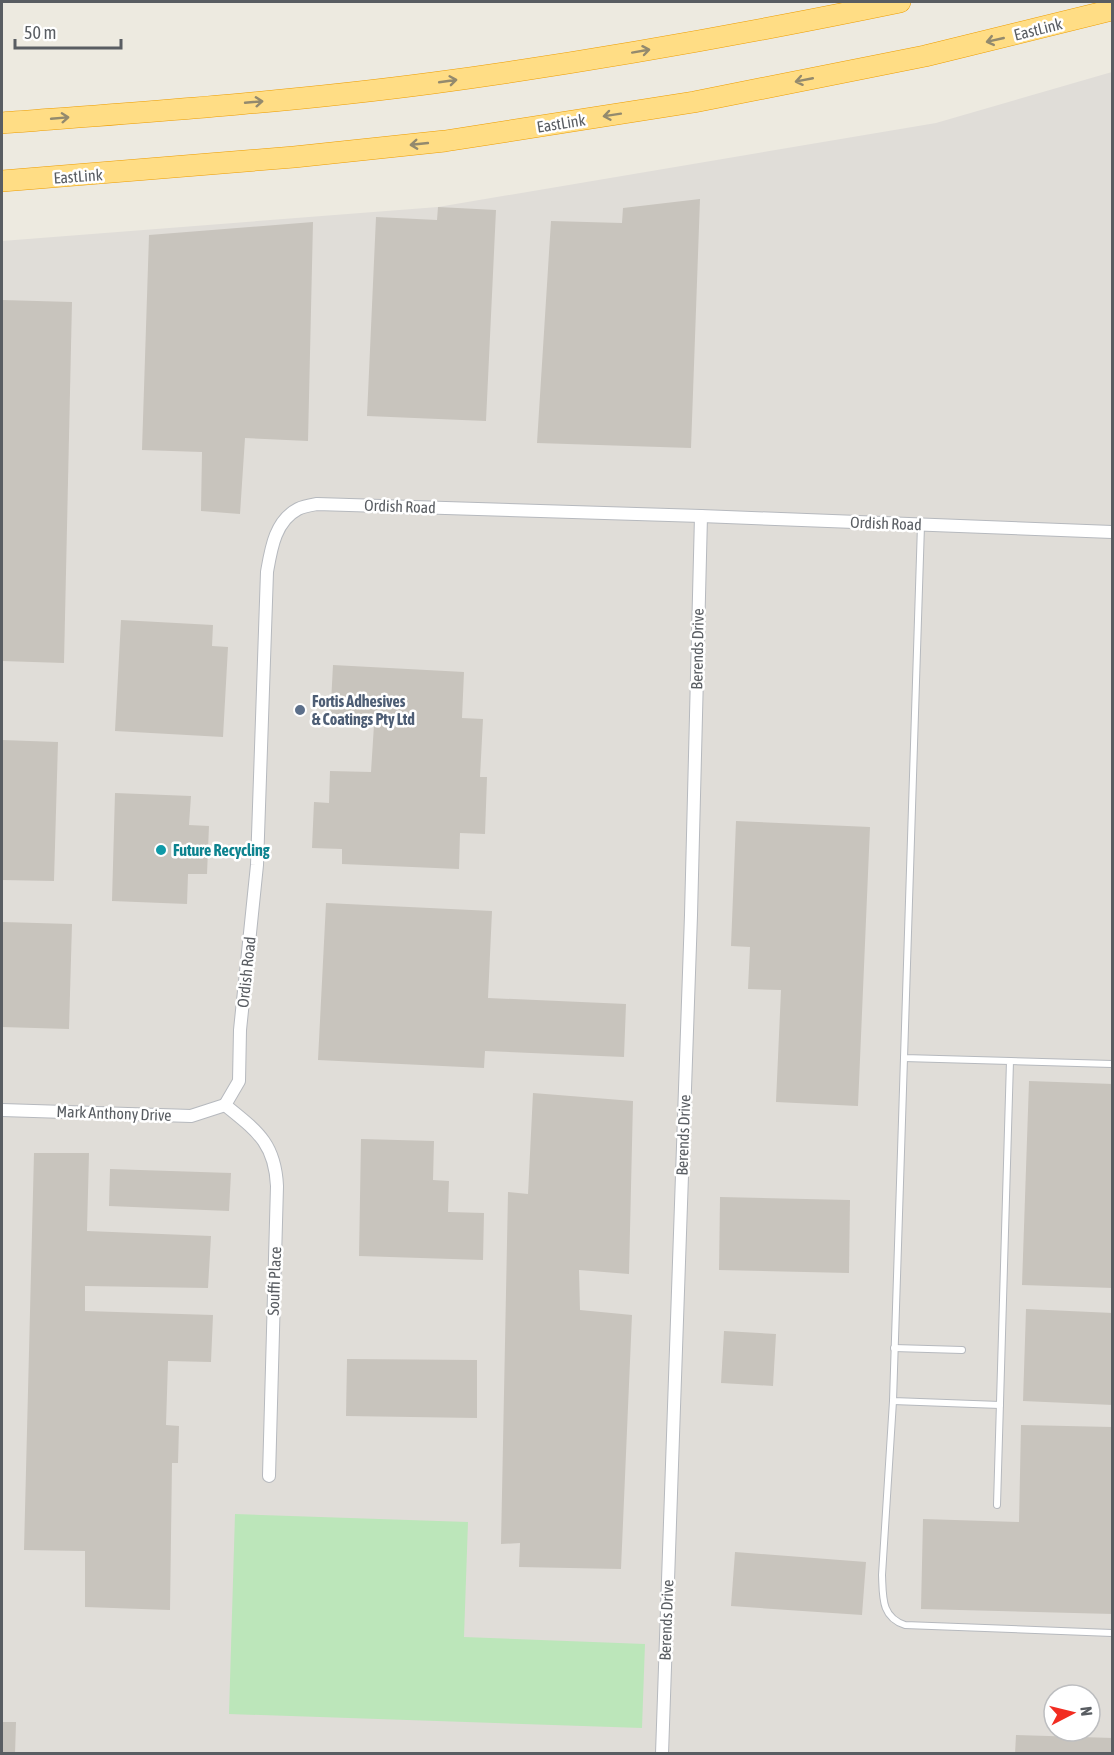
<svg xmlns="http://www.w3.org/2000/svg" width="1114" height="1755" font-family="'Asap Condensed',sans-serif">
<style>
.industrial{fill:#e0ddd8;fill-rule:evenodd}
.green{fill:#bce6ba}
.building{fill:#c8c4bd}
.lines{fill:none;stroke-linecap:round;stroke-linejoin:round}
.service-casing{stroke:#b6b9be;stroke-width:8}
.minor-casing{stroke:#b6b9be;stroke-width:14}
.motorway-casing{stroke:#ed9d00;stroke-width:22}
.service{stroke:#fff;stroke-width:6}
.minor{stroke:#fff;stroke-width:12}
.motorway{stroke:#ffdd85;stroke-width:21}
.oneway{stroke:#938a6e}
.service-dot{fill:#5c6f8a;stroke:#fff;stroke-width:2}
.culture-dot{fill:#0f9aa8;stroke:#fff;stroke-width:2}
.labels{text-anchor:middle;dominant-baseline:central;stroke-width:5;stroke-linejoin:round;paint-order:stroke}
.street-label{font-size:16px;fill:#595d62;stroke:#fff}
.service-label{font-size:16px;font-weight:bold;fill:#4e5e75;stroke:#fff;text-anchor:start}
.culture-label{font-size:16px;font-weight:bold;fill:#0d838f;stroke:#fff;text-anchor:start}
</style>
<rect width="100%" height="100%" fill="#edeae0"/>
<path class="industrial" d="M 1112,72 L 1112,1753 L 2,1754 L 2,241 L 438,207 L 936,123 ZM 1054,1695 L 1090,1695 L 1090,1731 L 1054,1731 Z"/>
<path class="green" d="M 235,1514 L 468,1522 L 464,1637 L 645,1644 L 642,1728 L 229,1714 Z"/>
<g class="building">
<path d="M 700,199 L 691,448 L 537,443 L 551,221 L 622,223 L 623,208 Z"/>
<path d="M 438,207 L 496,210 L 486,421 L 367,416 L 376,217 L 437,220 Z"/>
<path d="M 313,222 L 308,441 L 245,438 L 240,514 L 201,511 L 202,452 L 142,450 L 149,235 Z"/>
<path d="M 2,300 L 72,302 L 64,663 L 2,661 Z"/>
<path d="M 121,620 L 213,625 L 212,646 L 228,647 L 223,737 L 115,731 Z"/>
<path d="M 333,665 L 464,672 L 462,718 L 483,719 L 480,777 L 487,777 L 485,834 L 460,833 L 459,869 L 342,864 L 342,849 L 312,848 L 314,802 L 329,803 L 330,771 L 371,772 L 374,725 L 330,722 Z"/>
<path d="M 2,740 L 58,742 L 54,881 L 2,880 Z"/>
<path d="M 115,793 L 191,796 L 189,825 L 209,826 L 207,874 L 188,874 L 187,904 L 112,901 Z"/>
<path d="M 736,821 L 870,827 L 858,1106 L 776,1102 L 781,990 L 748,989 L 750,947 L 731,946 Z"/>
<path d="M 326,903 L 492,911 L 488,998 L 626,1004 L 624,1057 L 485,1051 L 484,1068 L 318,1060 Z"/>
<path d="M 2,922 L 72,924 L 69,1029 L 2,1027 Z"/>
<path d="M 1029,1081 L 1113,1084 L 1113,1288 L 1022,1285 Z"/>
<path d="M 533,1093 L 633,1101 L 629,1274 L 579,1270 L 580,1310 L 632,1315 L 621,1569 L 519,1567 L 520,1543 L 501,1544 L 508,1192 L 528,1194 Z"/>
<path d="M 361,1139 L 434,1141 L 433,1180 L 449,1181 L 448,1212 L 484,1213 L 483,1260 L 359,1256 Z"/>
<path d="M 34,1153 L 89,1153 L 87,1231 L 211,1236 L 208,1288 L 85,1286 L 85,1311 L 213,1315 L 211,1362 L 168,1361 L 166,1425 L 179,1426 L 178,1463 L 172,1463 L 170,1610 L 85,1607 L 85,1551 L 24,1550 Z"/>
<path d="M 110,1169 L 231,1173 L 229,1211 L 109,1206 Z"/>
<path d="M 720,1197 L 850,1200 L 849,1273 L 719,1270 Z"/>
<path d="M 1026,1309 L 1113,1313 L 1113,1405 L 1023,1401 Z"/>
<path d="M 724,1331 L 776,1334 L 773,1386 L 721,1383 Z"/>
<path d="M 347,1359 L 477,1360 L 477,1418 L 346,1416 Z"/>
<path d="M 1021,1425 L 1113,1427 L 1113,1614 L 921,1609 L 923,1519 L 1019,1522 Z"/>
<path d="M 735,1552 L 866,1562 L 862,1615 L 731,1606 Z"/>
<path d="M 2,1722 L 16,1722 L 15,1754 L 2,1754 Z"/>
<path d="M 1016,1735 L 1113,1738 L 1113,1754 L 1015,1754 Z"/>
</g>
<g class="lines">
<g class="service-casing">
<g id="service">
<path d="M 921,525 L 904,1058 L 1010,1061 L 997,1505"/>
<path d="M 904,1058 L 893,1401 L 1000,1405"/>
<path d="M 1010,1061 L 1112,1064"/>
<path d="M 894,1348 L 962,1350"/>
<path d="M 893,1401 L 882,1575 C 883,1597 881,1617 905,1625 L 1112,1633"/>
</g>
</g>
<g class="minor-casing">
<g id="minor">
<path d="M 225,1105 L 239,1081 L 240,1030 L 257,865 L 267,572 C 271,549 275,521 298,509 C 304,506 311,505 317,504 L 701,516 L 1112,532"/>
<path d="M 225,1105 C 257,1131 275,1143 277,1186 L 269,1476"/>
<path d="M 2,1110 L 191,1116 L 225,1105"/>
<path d="M 662,1754 L 691,915 L 701,516"/>
</g>
</g>
<g class="motorway-casing">
<g id="motorway">
<path d="M 2,123 C 145,112 290,102 433,83 C 589,62 745,34 900,2"/>
<path d="M 2,181 L 294,157 L 445,141 L 694,102 L 925,56 L 1112,10"/>
</g>
</g>
<use href="#service" class="service"/>
<use href="#minor" class="minor"/>
<use href="#motorway" class="motorway"/>
</g>
<defs><path id="oneway-shaft" d="M-6 0H5M1.5-3L5.5 0L1.5 3" fill="none" stroke-width="1.6" stroke-linecap="round" stroke-linejoin="round" transform="scale(1.5)"/></defs>
<g class="oneway">
<use href="#oneway-shaft" transform="translate(995 40) rotate(167)"/>
<use href="#oneway-shaft" transform="translate(641 51) rotate(-10)"/>
<use href="#oneway-shaft" transform="translate(804 80) rotate(169)"/>
<use href="#oneway-shaft" transform="translate(448 81) rotate(-8)"/>
<use href="#oneway-shaft" transform="translate(254 102) rotate(-5)"/>
<use href="#oneway-shaft" transform="translate(612 115) rotate(171)"/>
<use href="#oneway-shaft" transform="translate(60 118) rotate(-5)"/>
<use href="#oneway-shaft" transform="translate(419 144) rotate(174)"/>
</g>
<circle class="service-dot" cx="300" cy="710" r="6"/>
<circle class="culture-dot" cx="161" cy="850" r="6"/>
<g class="labels">
<g class="street-label">
<text transform="translate(1038 29) rotate(-14)">EastLink</text>
<text transform="translate(561 123) rotate(-9)">EastLink</text>
<text transform="translate(78 176) rotate(-4)">EastLink</text>
<text transform="translate(400 506) rotate(2)">Ordish Road</text>
<text transform="translate(886 523) rotate(2)">Ordish Road</text>
<text transform="translate(697 649) rotate(-89)">Berends Drive</text>
<text transform="translate(246 972) rotate(-84)">Ordish Road</text>
<text transform="translate(114 1113) rotate(2)">Mark Anthony Drive</text>
<text transform="translate(683 1135) rotate(-88)">Berends Drive</text>
<text transform="translate(274 1281) rotate(-88)">Souffi Place</text>
<text transform="translate(666 1620) rotate(-88)">Berends Drive</text>
</g>
<g class="service-label">
<text x="312" y="701">Fortis Adhesives<tspan x="312" dy="18">&amp; Coatings Pty Ltd</tspan></text>
</g>
<g class="culture-label">
<text x="173" y="850">Future Recycling</text>
</g>
</g>
<rect width="1114" height="1755" fill="none" stroke="#595d62" stroke-width="6"/>
<g transform="translate(1072 1713) rotate(83)"><circle r="28" fill="#ffffff" stroke="#bdbec0" stroke-width="1.5"/>
<path d="M0-4.5L10 22L0 15L-10 22Z" fill="#f22c21"/>
<text y="-9" font-size="16" font-weight="bold" text-anchor="middle" fill="#595d62">N</text>
</g>
<path d="M15 39v9h106v-9" fill="none" stroke="#595d62" stroke-width="3"/>
<text x="24" y="39" font-size="18" fill="#595d62" stroke="#ffffff" stroke-width="4.5" paint-order="stroke">50 m</text>
</svg>
